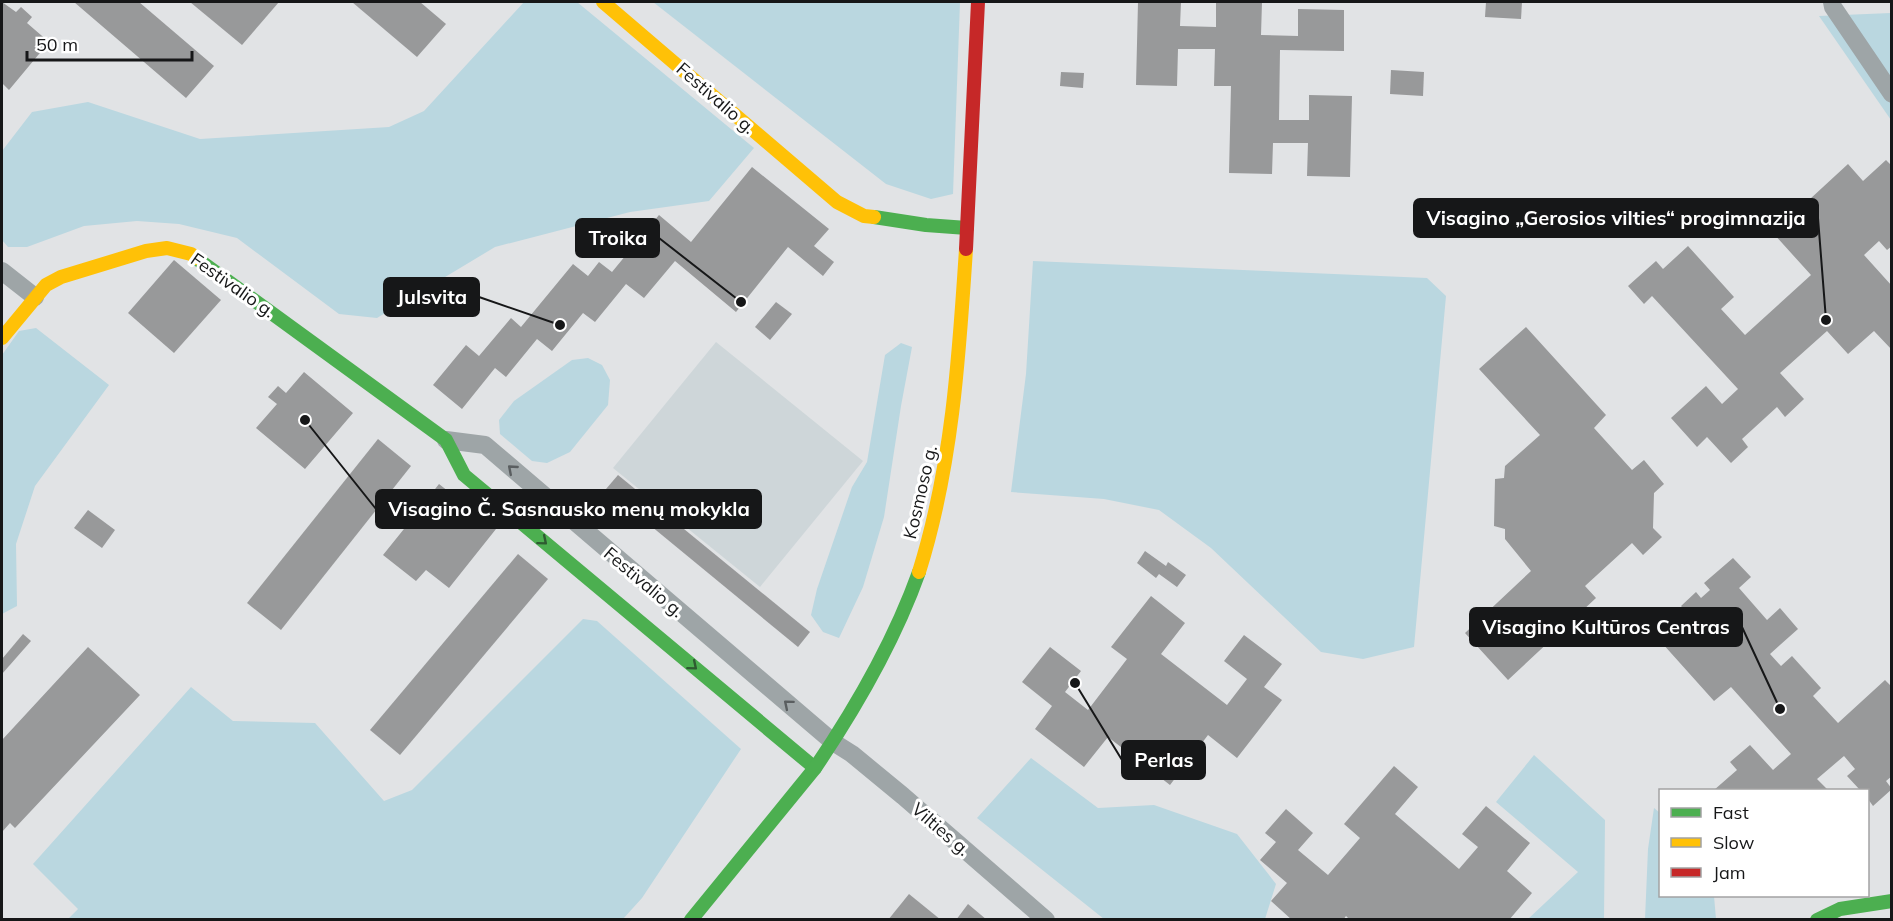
<svg xmlns="http://www.w3.org/2000/svg" width="1893" height="921" font-family="Mulish,sans-serif">
<style>
.built{fill:#ced6d9}
.green{fill:#bad7e0}
.building{fill:#98999a}
.lines{fill:none;stroke-linecap:round;stroke-linejoin:round}
.street{stroke:#9ea5a7;stroke-width:18}
.fast{stroke:#4caf50;stroke-width:14}
.slow{stroke:#ffc107;stroke-width:14}
.jam{stroke:#c62828;stroke-width:14}
.oneway{stroke:#5a5e60}
.oneway2{stroke:#2e5b31}
.labels{text-anchor:middle;dominant-baseline:central;stroke-width:6;stroke-linejoin:round;paint-order:stroke}
.street-label{font-size:18px;fill:#161718;stroke:#fff}
.leader{fill:none;stroke:#161718;stroke-width:2}
.callout-dot{fill:#161718;stroke:#fff;stroke-width:2}
.callout{fill:#161718;stroke:#161718;stroke-width:2}
.callout-label{font-size:20px;text-anchor:middle;font-weight:bold;fill:#fff}
</style>
<rect width="100%" height="100%" fill="#e1e3e5"/>
<path class="built" d="M 716,342 L 863,461 L 760,587 L 613,468 Z"/>
<g class="green">
<path d="M 524,2 L 577,2 L 754,148 L 709,201 L 630,212 L 495,247 L 377,318 L 339,314 L 237,238 L 179,224 L 137,221 L 84,226 L 27,247 L 8,247 L 2,240 L 2,151 L 32,112 L 88,102 L 200,139 L 389,127 L 424,111 Z"/>
<path d="M 653,2 L 960,2 L 953,194 L 931,199 L 886,184 Z"/>
<path d="M 1891,13 L 1891,120 L 1819,16 Z"/>
<path d="M 1033,261 L 1427,278 L 1446,296 L 1414,647 L 1363,659 L 1321,652 L 1211,548 L 1159,510 L 1104,499 L 1011,492 L 1026,374 Z"/>
<path d="M 36,328 L 109,385 L 35,486 L 16,544 L 17,606 L 2,614 L 2,355 L 19,331 Z"/>
<path d="M 901,343 L 912,347 L 901,406 L 884,517 L 863,587 L 839,638 L 823,632 L 811,615 L 817,589 L 852,487 L 867,462 L 885,355 Z"/>
<path d="M 588,358 L 602,365 L 610,380 L 608,405 L 570,452 L 547,463 L 532,461 L 500,434 L 499,420 L 514,401 L 572,360 Z"/>
<path d="M 583,619 L 597,621 L 741,749 L 642,898 L 623,919 L 68,919 L 78,909 L 33,864 L 191,687 L 233,721 L 315,723 L 384,801 L 412,790 Z"/>
<path d="M 1534,755 L 1605,820 L 1604,919 L 1528,919 L 1578,872 L 1496,802 Z"/>
<path d="M 1031,758 L 1098,808 L 1154,805 L 1237,834 L 1276,884 L 1265,919 L 1104,919 L 977,818 Z"/>
<path d="M 1654,808 L 1660,813 L 1660,896 L 1714,896 L 1716,919 L 1645,919 L 1648,849 Z"/>
</g>
<g class="building">
<path d="M 2,2 L 16,12 L 21,7 L 32,17 L 27,23 L 49,42 L 9,90 L 2,83 Z"/>
<path d="M 74,2 L 139,2 L 214,66 L 186,98 Z"/>
<path d="M 190,2 L 279,2 L 242,45 Z"/>
<path d="M 352,2 L 420,2 L 446,24 L 417,57 Z"/>
<path d="M 1138,2 L 1181,2 L 1180,26 L 1216,27 L 1216,2 L 1262,2 L 1261,35 L 1298,36 L 1298,9 L 1344,10 L 1344,51 L 1280,50 L 1279,120 L 1309,120 L 1309,95 L 1352,96 L 1350,177 L 1307,176 L 1308,143 L 1273,143 L 1272,174 L 1229,173 L 1231,86 L 1214,86 L 1215,49 L 1178,49 L 1177,86 L 1136,85 Z"/>
<path d="M 1486,2 L 1522,2 L 1521,19 L 1485,17 Z"/>
<path d="M 1391,70 L 1424,72 L 1423,96 L 1390,94 Z"/>
<path d="M 1061,72 L 1084,73 L 1083,88 L 1060,86 Z"/>
<path d="M 1886,160 L 1892,166 L 1892,246 L 1887,250 L 1879,241 L 1864,255 L 1892,286 L 1892,350 L 1874,331 L 1848,354 L 1827,331 L 1780,373 L 1804,399 L 1785,417 L 1777,407 L 1742,439 L 1748,447 L 1731,463 L 1707,437 L 1697,447 L 1671,418 L 1706,386 L 1722,404 L 1738,389 L 1652,296 L 1644,304 L 1628,286 L 1656,261 L 1663,269 L 1688,246 L 1734,297 L 1721,309 L 1745,335 L 1811,275 L 1773,233 L 1848,164 L 1863,181 Z"/>
<path d="M 752,167 L 829,229 L 814,246 L 834,262 L 823,276 L 788,247 L 736,312 L 675,261 L 644,298 L 626,284 L 595,322 L 583,313 L 552,351 L 537,339 L 506,377 L 495,368 L 462,409 L 433,385 L 466,345 L 479,356 L 511,318 L 521,327 L 573,264 L 588,276 L 599,262 L 612,272 L 659,215 L 691,242 Z"/>
<path d="M 174,260 L 221,300 L 174,353 L 128,313 Z"/>
<path d="M 776,302 L 792,314 L 770,340 L 755,327 Z"/>
<path d="M 1526,327 L 1606,415 L 1594,428 L 1632,470 L 1644,460 L 1664,484 L 1654,493 L 1653,528 L 1662,537 L 1643,555 L 1632,543 L 1585,586 L 1596,598 L 1508,680 L 1465,633 L 1531,571 L 1505,539 L 1505,529 L 1494,526 L 1495,479 L 1504,478 L 1505,466 L 1540,435 L 1479,369 Z"/>
<path d="M 304,372 L 353,413 L 305,469 L 256,428 L 277,404 L 268,397 L 278,386 L 286,393 Z"/>
<path d="M 378,439 L 411,466 L 281,630 L 247,603 Z"/>
<path d="M 618,475 L 810,632 L 798,647 L 606,489 Z"/>
<path d="M 439,484 L 496,529 L 449,588 L 426,570 L 416,581 L 383,555 L 412,519 L 405,514 L 415,502 L 421,507 Z"/>
<path d="M 88,510 L 115,530 L 102,548 L 74,528 Z"/>
<path d="M 1145,551 L 1166,566 L 1168,562 L 1186,575 L 1177,587 L 1159,574 L 1156,578 L 1137,563 Z"/>
<path d="M 518,554 L 548,579 L 400,755 L 370,730 Z"/>
<path d="M 1733,558 L 1751,577 L 1739,588 L 1767,620 L 1780,608 L 1798,629 L 1770,654 L 1781,666 L 1792,656 L 1821,688 L 1813,696 L 1838,723 L 1885,680 L 1892,687 L 1892,709 L 1890,710 L 1892,712 L 1892,776 L 1886,781 L 1892,789 L 1873,806 L 1868,799 L 1868,790 L 1860,790 L 1847,776 L 1855,769 L 1844,756 L 1817,779 L 1828,790 L 1714,790 L 1737,770 L 1730,762 L 1750,745 L 1773,770 L 1791,754 L 1731,687 L 1714,701 L 1662,643 L 1668,637 L 1661,629 L 1677,615 L 1683,622 L 1690,616 L 1681,606 L 1696,592 L 1701,598 L 1710,590 L 1704,583 Z"/>
<path d="M 1151,596 L 1185,623 L 1161,654 L 1227,705 L 1247,679 L 1224,661 L 1244,635 L 1282,664 L 1264,687 L 1282,700 L 1237,758 L 1208,735 L 1170,785 L 1108,737 L 1084,767 L 1035,729 L 1052,706 L 1022,682 L 1050,647 L 1081,671 L 1065,692 L 1088,710 L 1127,659 L 1111,647 Z"/>
<path d="M 23,634 L 31,641 L 2,674 L 2,659 Z"/>
<path d="M 88,647 L 140,695 L 15,828 L 10,823 L 2,832 L 2,740 Z"/>
<path d="M 1394,766 L 1418,787 L 1395,814 L 1459,869 L 1478,847 L 1462,834 L 1486,806 L 1530,843 L 1507,871 L 1532,893 L 1509,920 L 1350,920 L 1346,916 L 1343,920 L 1292,920 L 1271,901 L 1287,883 L 1260,860 L 1276,842 L 1265,833 L 1286,809 L 1313,833 L 1298,850 L 1328,875 L 1360,838 L 1344,824 Z"/>
<path d="M 909,894 L 941,920 L 888,920 Z"/>
<path d="M 968,904 L 987,920 L 956,920 Z"/>
</g>
<g class="lines">
<g class="street">
<path d="M 1832,2 L 1833,7 L 1892,94"/>
<path d="M 2,271 L 35,297"/>
<path d="M 446,440 L 485,445 L 833,742 L 852,754 L 903,796 L 1046,920"/>
</g>
<g class="fast">
<path d="M 874,217 L 926,225 L 967,228"/>
<path d="M 196,258 L 446,440 L 464,475 L 815,768"/>
<path d="M 691,920 L 815,768 C 857,706 894,642 919,572"/>
<path d="M 1817,920 L 1840,909 L 1892,901"/>
</g>
<g class="slow">
<path d="M 603,2 L 837,202 L 864,216 L 874,217"/>
<path d="M 2,338 L 46,285 L 61,277 L 146,251 L 167,248 L 191,254 L 196,258"/>
<path d="M 919,572 C 952,467 959,358 966,249"/>
</g>
<path class="jam" d="M 966,249 L 978,2"/>
</g>
<defs><path id="oneway-chevron" d="M-2-3.5L2.5 0L-2 3.5" fill="none" stroke-width="1.6" stroke-linecap="round" stroke-linejoin="round" transform="scale(1.5)"/></defs>
<g class="oneway">
<use href="#oneway-chevron" transform="translate(512 469) rotate(-139)"/>
<use href="#oneway-chevron" transform="translate(788 704) rotate(-140)"/>
</g>
<g class="oneway2">
<use href="#oneway-chevron" transform="translate(543 541) rotate(40)"/>
<use href="#oneway-chevron" transform="translate(693 666) rotate(40)"/>
</g>
<g class="labels">
<g class="street-label">
<text transform="translate(716 98) rotate(41)">Festivalio g.</text>
<text transform="translate(233 285) rotate(35)">Festivalio g.</text>
<text transform="translate(920 492) rotate(-77)">Kosmoso g.</text>
<text transform="translate(644 582) rotate(40)">Festivalio g.</text>
<text transform="translate(941 829) rotate(41)">Vilties g.</text>
</g>
</g>
<path class="leader" d="M1826 320L1818 218M741 302L659 238M560 325L479 297M305 420L376 509M1780 709L1742 627M1075 683L1122 760"/>
<g class="callout-dot">
<circle cx="1826" cy="320" r="6"/>
<circle cx="741" cy="302" r="6"/>
<circle cx="560" cy="325" r="6"/>
<circle cx="305" cy="420" r="6"/>
<circle cx="1780" cy="709" r="6"/>
<circle cx="1075" cy="683" r="6"/>
</g>
<g class="callout">
<rect x="1414" y="199" width="404" height="38" rx="6"/>
<rect x="576" y="219" width="83" height="38" rx="6"/>
<rect x="384" y="278" width="95" height="38" rx="6"/>
<rect x="376" y="490" width="385" height="38" rx="6"/>
<rect x="1470" y="608" width="272" height="38" rx="6"/>
<rect x="1122" y="741" width="83" height="38" rx="6"/>
</g>
<g class="callout-label">
<text x="1616" y="225">Visagino „Gerosios vilties“ progimnazija</text>
<text x="618" y="245">Troika</text>
<text x="432" y="304">Julsvita</text>
<text x="569" y="516">Visagino Č. Sasnausko menų mokykla</text>
<text x="1606" y="634">Visagino Kultūros Centras</text>
<text x="1164" y="767">Perlas</text>
</g>
<rect width="1893" height="921" fill="none" stroke="#161718" stroke-width="6"/>
<rect x="1659" y="789" width="210" height="108" fill="#ffffff" stroke="#a2a2a3" stroke-width="1.5"/>
<rect x="1671" y="808" width="30" height="9" fill="#4caf50" stroke="#a2a2a3" stroke-width="1.5"/>
<text x="1713" y="819" font-size="18" fill="#161718">Fast</text>
<rect x="1671" y="838" width="30" height="9" fill="#ffc107" stroke="#a2a2a3" stroke-width="1.5"/>
<text x="1713" y="849" font-size="18" fill="#161718">Slow</text>
<rect x="1671" y="868" width="30" height="9" fill="#c62828" stroke="#a2a2a3" stroke-width="1.5"/>
<text x="1713" y="879" font-size="18" fill="#161718">Jam</text>
<path d="M27 51v9h165v-9" fill="none" stroke="#161718" stroke-width="3"/>
<text x="36" y="51" font-size="18" fill="#161718" stroke="#ffffff" stroke-width="4.5" paint-order="stroke">50 m</text>
</svg>
